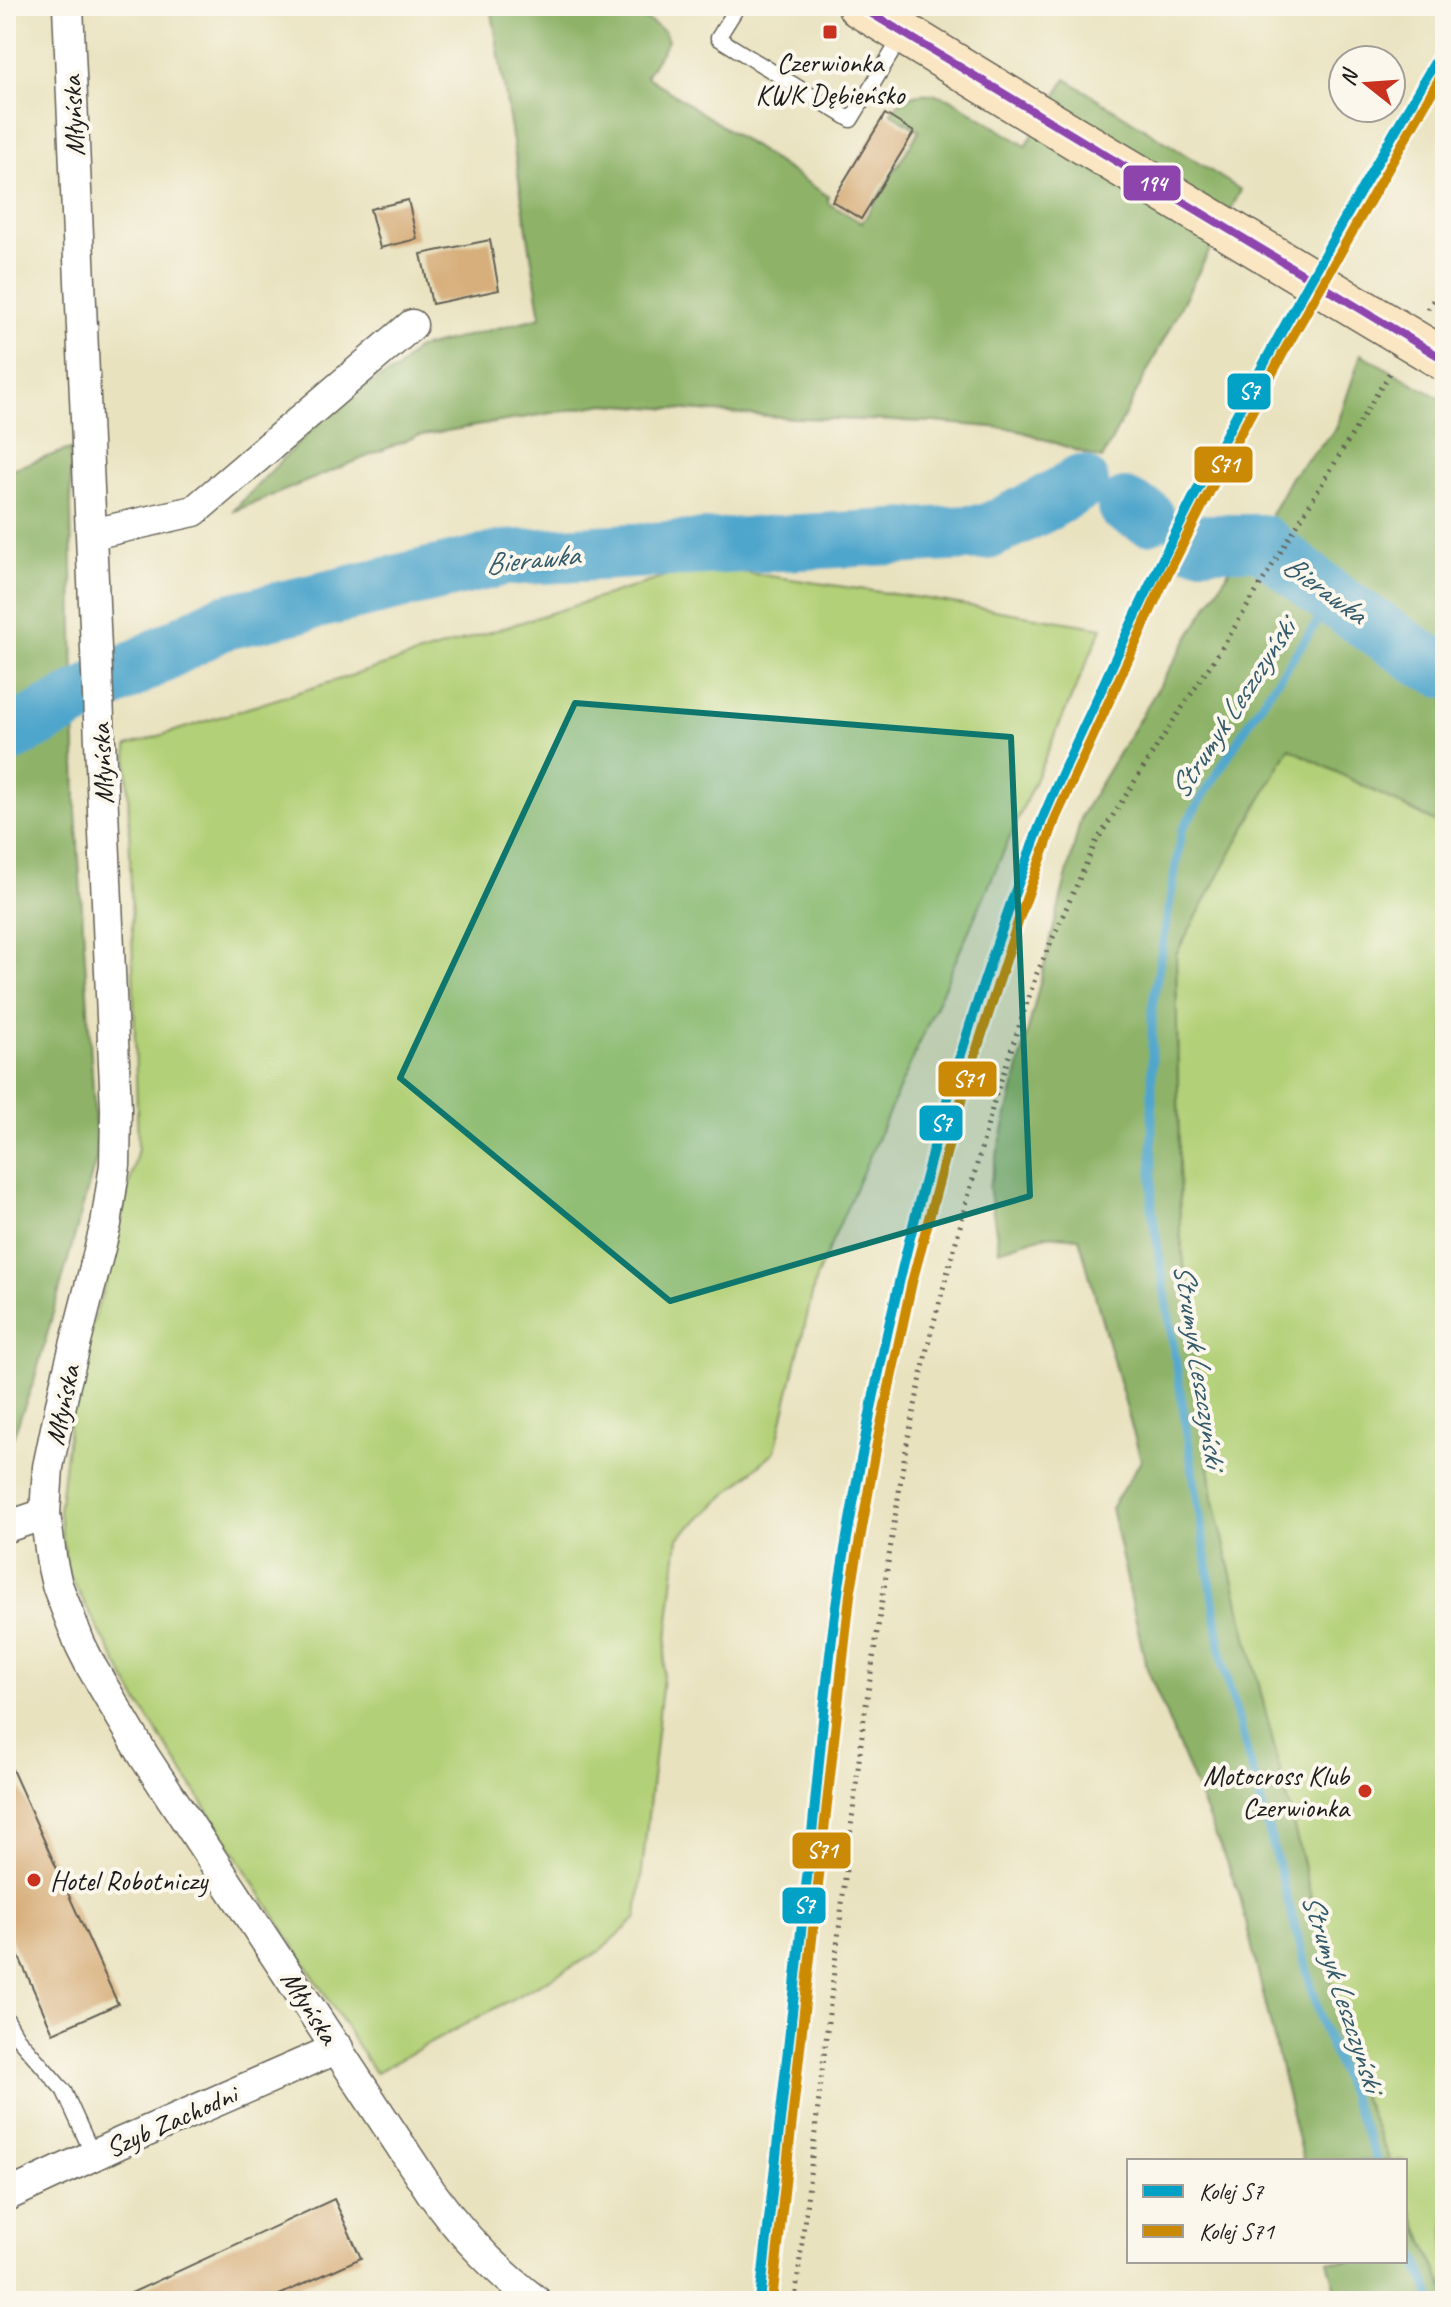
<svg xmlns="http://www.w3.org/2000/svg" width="1451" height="2307" font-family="Caveat,sans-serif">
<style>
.green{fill:#b2d077;stroke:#67764a;stroke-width:2}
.forest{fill:#8db268;stroke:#546742;stroke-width:2}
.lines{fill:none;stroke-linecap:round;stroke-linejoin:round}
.stream{stroke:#50a6cc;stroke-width:9}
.river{stroke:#50a6cc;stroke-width:56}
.building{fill:#d7af7c}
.service-casing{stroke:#646155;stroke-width:17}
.minor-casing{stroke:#646155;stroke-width:33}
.secondary-casing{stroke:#646155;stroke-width:45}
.path{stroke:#646155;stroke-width:5;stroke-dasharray:2 6;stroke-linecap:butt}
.service{stroke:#fff;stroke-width:14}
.minor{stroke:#fff;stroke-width:30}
.secondary{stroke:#fbe6c3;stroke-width:42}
.secondary-bridge-casing{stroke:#646155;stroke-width:45;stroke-linecap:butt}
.secondary-bridge{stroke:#fbe6c3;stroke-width:42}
.bus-1-casing{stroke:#fbf7ec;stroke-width:14}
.bus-1{stroke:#8e44ad;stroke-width:8}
.rail-1-casing{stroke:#fbf7ec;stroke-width:16}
.rail-2-casing{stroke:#fbf7ec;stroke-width:16}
.rail-1{stroke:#01a2c5;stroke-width:10}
.rail-2{stroke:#cb8a06;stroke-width:10}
.marked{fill:#0f766e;fill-opacity:0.2;stroke:#0f766e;stroke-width:6;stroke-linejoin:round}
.poi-dot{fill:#c8321e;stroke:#fbf7ec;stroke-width:3}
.labels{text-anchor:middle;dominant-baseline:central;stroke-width:8;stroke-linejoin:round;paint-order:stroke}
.poi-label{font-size:28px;fill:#1c1c1c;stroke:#fbf7ec}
.street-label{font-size:28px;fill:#1c1c1c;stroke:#fbf7ec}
.water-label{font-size:30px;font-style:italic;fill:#335a6b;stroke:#fbf7ec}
.line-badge{stroke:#fbf7ec;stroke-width:3}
.badge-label{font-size:22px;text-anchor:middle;font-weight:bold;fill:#fff}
</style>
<rect width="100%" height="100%" fill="#fbf7ec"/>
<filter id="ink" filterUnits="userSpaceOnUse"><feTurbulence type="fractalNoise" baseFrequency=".0125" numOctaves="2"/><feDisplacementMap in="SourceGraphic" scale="16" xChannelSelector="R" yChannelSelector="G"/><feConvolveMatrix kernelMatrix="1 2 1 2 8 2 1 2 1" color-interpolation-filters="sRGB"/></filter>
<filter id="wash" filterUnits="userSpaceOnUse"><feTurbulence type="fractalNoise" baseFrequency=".006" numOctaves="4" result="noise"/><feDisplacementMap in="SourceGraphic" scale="32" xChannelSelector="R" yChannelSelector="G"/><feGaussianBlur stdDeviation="1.8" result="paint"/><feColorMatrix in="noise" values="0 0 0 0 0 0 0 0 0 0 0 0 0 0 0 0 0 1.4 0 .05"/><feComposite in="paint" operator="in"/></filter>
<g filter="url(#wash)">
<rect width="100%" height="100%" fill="#e9e2bf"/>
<g class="green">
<path d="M 700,566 L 928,599 L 1102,628 L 816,1278 L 775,1451 L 678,1538 L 637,1918 L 599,1952 L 375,2073 L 137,1700 L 67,1571 L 59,1512 L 74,1384 L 110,1267 L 138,1148 L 127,746 Z"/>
<path d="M 1289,747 L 1445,827 L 1445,2290 L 1405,2196 L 1405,2161 L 1390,2161 L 1357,2084 L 1213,1498 L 1180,1231 L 1176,954 Z"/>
</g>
<g class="forest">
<path d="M 491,6 L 625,6 L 664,31 L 668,41 L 646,76 L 828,196 L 828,203 L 862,223 L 919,131 L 891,113 C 904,91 927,91 949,98 L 1026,146 L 1066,79 L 1241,190 L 1102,459 L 1014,429 L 933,422 L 795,418 L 605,404 L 417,436 L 232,512 L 341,398 L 397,370 L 416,349 L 541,317 Z"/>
<path d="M 1361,354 L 1445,401 L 1445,827 L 1289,748 L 1176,954 L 1180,1231 L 1213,1498 L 1357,2084 L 1390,2161 L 1303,2161 L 1239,1893 L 1146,1666 L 1111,1508 L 1141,1460 L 1079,1238 L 1047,1235 L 999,1250 L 989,1187 L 1082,814 L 1230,569 L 1250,554 L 1291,477 L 1336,429 Z"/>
<path d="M 70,449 L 76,810 L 97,1156 L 34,1381 L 6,1455 L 6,471 Z"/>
<path d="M 1405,2196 L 1445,2290 L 1445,2301 L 1339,2301 L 1328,2261 L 1405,2261 Z"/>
</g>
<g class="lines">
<g class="stream">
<path d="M 1333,599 L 1253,716 L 1182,830 L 1152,1008 L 1152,1209 L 1223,1664 L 1322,2025 L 1377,2161"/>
<path d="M 1405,2231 L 1433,2301"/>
</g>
<g class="river">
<path d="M 1125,506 L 1147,517"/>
<path d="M 1194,542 L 1261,542 L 1333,599 L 1424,660 L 1445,670"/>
<path d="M 6,737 L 221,623 L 504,558 L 987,532 L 1045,504 L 1081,483"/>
</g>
</g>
<g id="blocks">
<g class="building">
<path d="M 885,114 L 914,132 L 861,219 L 832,201 Z"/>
<path d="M 408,200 L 417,239 L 380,248 L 370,209 Z"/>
<path d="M 490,240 L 499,290 L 432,304 L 421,254 Z"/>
<path d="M 6,1756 L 118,2004 L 53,2033 L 6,1928 Z"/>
<path d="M 334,2199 L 361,2258 L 266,2301 L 114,2301 Z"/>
</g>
</g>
</g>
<g filter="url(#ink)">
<use href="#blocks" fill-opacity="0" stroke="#646155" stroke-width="2"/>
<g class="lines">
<g class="service-casing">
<g id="service">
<path d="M 738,6 L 718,38 L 851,120 L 902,36"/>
<path d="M 6,2018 L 17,2037 L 64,2091 L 93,2155"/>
</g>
</g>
<g class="minor-casing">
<g id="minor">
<path d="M 68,6 L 116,1109 L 115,1165 L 106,1224 L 65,1385 L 48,1467 L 45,1514 L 52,1563 L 57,1585 L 80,1644 L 91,1666 L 144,1756 L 431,2192 C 461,2234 495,2270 536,2301"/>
<path d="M 92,534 L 194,511 L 412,325"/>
<path d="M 6,1527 L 45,1514"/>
<path d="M 6,2196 L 120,2143 L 338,2048"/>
</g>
</g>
<g class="secondary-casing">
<path id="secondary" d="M 859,6 L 1042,118"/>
</g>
<g class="path">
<path d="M 1428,309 L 1445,280"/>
<path d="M 795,2301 L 864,1718 L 905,1453 L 928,1344 L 995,1098 L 1037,973 L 1096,842 L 1170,726 L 1225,643 L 1392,369"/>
</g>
<use href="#service" class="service"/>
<use href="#minor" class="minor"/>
<use href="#secondary" class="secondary"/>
<g class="secondary-bridge-casing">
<path id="secondary-bridge" d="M 1042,118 L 1445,360"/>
</g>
<use href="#secondary-bridge" class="secondary-bridge"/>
<g class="bus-1-casing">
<path id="bus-1" d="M 859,6 L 1445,360"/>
</g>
<use href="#bus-1" class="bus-1"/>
<g class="rail-1-casing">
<path id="rail-1" d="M 760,2301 C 778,2142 795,1983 813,1824 C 821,1745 827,1664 839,1586 C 879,1332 945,1073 1037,833 C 1056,784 1079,738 1101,690 C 1201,467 1322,256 1445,45"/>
</g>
<g class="rail-2-casing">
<path id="rail-2" d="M 772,2301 L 850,1595 L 878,1438 L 912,1282 L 953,1128 L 976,1052 L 1020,916 L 1056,817 L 1164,581 L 1218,475 L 1283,353 L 1445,69"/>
</g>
<use href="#rail-1" class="rail-1"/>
<use href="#rail-2" class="rail-2"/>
</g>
</g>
<path class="marked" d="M 575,703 L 1011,737 L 1030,1196 L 670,1301 L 400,1078 Z"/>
<g class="poi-dot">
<rect x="822" y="24" width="16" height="16" rx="4"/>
<circle cx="1365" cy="1791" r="8"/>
<circle cx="34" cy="1880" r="8"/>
</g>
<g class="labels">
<g class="poi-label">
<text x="830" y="62">Czerwionka<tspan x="830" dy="32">KWK Dębieńsko</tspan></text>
<text x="1349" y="1775" text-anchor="end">Motocross Klub<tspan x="1349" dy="32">Czerwionka</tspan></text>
<text x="50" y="1880" text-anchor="start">Hotel Robotniczy</text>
</g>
<g class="street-label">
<text transform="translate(73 116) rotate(-93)">Młyńska</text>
<text transform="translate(102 764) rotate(-93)">Młyńska</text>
<text transform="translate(62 1405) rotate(-78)">Młyńska</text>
<text transform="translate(310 2007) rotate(57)">Młyńska</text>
<text transform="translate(171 2121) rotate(-24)">Szyb Zachodni</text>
</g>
<g class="water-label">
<text transform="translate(532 559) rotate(-6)">Bierawka</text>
<text transform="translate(1325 589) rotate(36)">Bierawka</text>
<text transform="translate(1232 709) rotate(-57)">Strumyk Leszczyński</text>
<text transform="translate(1200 1365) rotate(81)">Strumyk Leszczyński</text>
<text transform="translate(1343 1992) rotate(72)">Strumyk Leszczyński</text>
</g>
</g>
<g class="line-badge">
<rect x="1122" y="164" width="60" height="38" rx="8" fill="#8e44ad"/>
<rect x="1226" y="372" width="46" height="39" rx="8" fill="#01a2c5"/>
<rect x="1193" y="445" width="61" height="39" rx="8" fill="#cb8a06"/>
<rect x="937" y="1060" width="61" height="38" rx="8" fill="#cb8a06"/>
<rect x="918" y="1104" width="46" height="38" rx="8" fill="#01a2c5"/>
<rect x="791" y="1831" width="61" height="39" rx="8" fill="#cb8a06"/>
<rect x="781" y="1886" width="46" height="39" rx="8" fill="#01a2c5"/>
</g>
<g class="badge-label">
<text x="1152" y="191">194</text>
<text x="1249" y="399">S7</text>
<text x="1224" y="472">S71</text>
<text x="968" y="1087">S71</text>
<text x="941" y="1131">S7</text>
<text x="822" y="1858">S71</text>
<text x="804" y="1913">S7</text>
</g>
<rect width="1451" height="2307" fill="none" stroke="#fbf7ec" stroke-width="32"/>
<rect x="1127" y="2159" width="280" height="104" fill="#fbf7ec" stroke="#a29f99" stroke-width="2"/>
<rect x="1143" y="2185" width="40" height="12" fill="#01a2c5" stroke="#a29f99" stroke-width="2"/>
<text x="1199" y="2199" font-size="24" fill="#1c1c1c">Kolej S7</text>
<rect x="1143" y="2225" width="40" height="12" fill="#cb8a06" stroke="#a29f99" stroke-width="2"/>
<text x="1199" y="2239" font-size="24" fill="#1c1c1c">Kolej S71</text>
<g transform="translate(1367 84) rotate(287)"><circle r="38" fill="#fbf7ec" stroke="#a29f99" stroke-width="2"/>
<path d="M0-6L14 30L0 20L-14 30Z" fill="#c8321e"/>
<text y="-12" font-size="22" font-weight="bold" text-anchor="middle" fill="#1c1c1c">N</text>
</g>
</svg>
